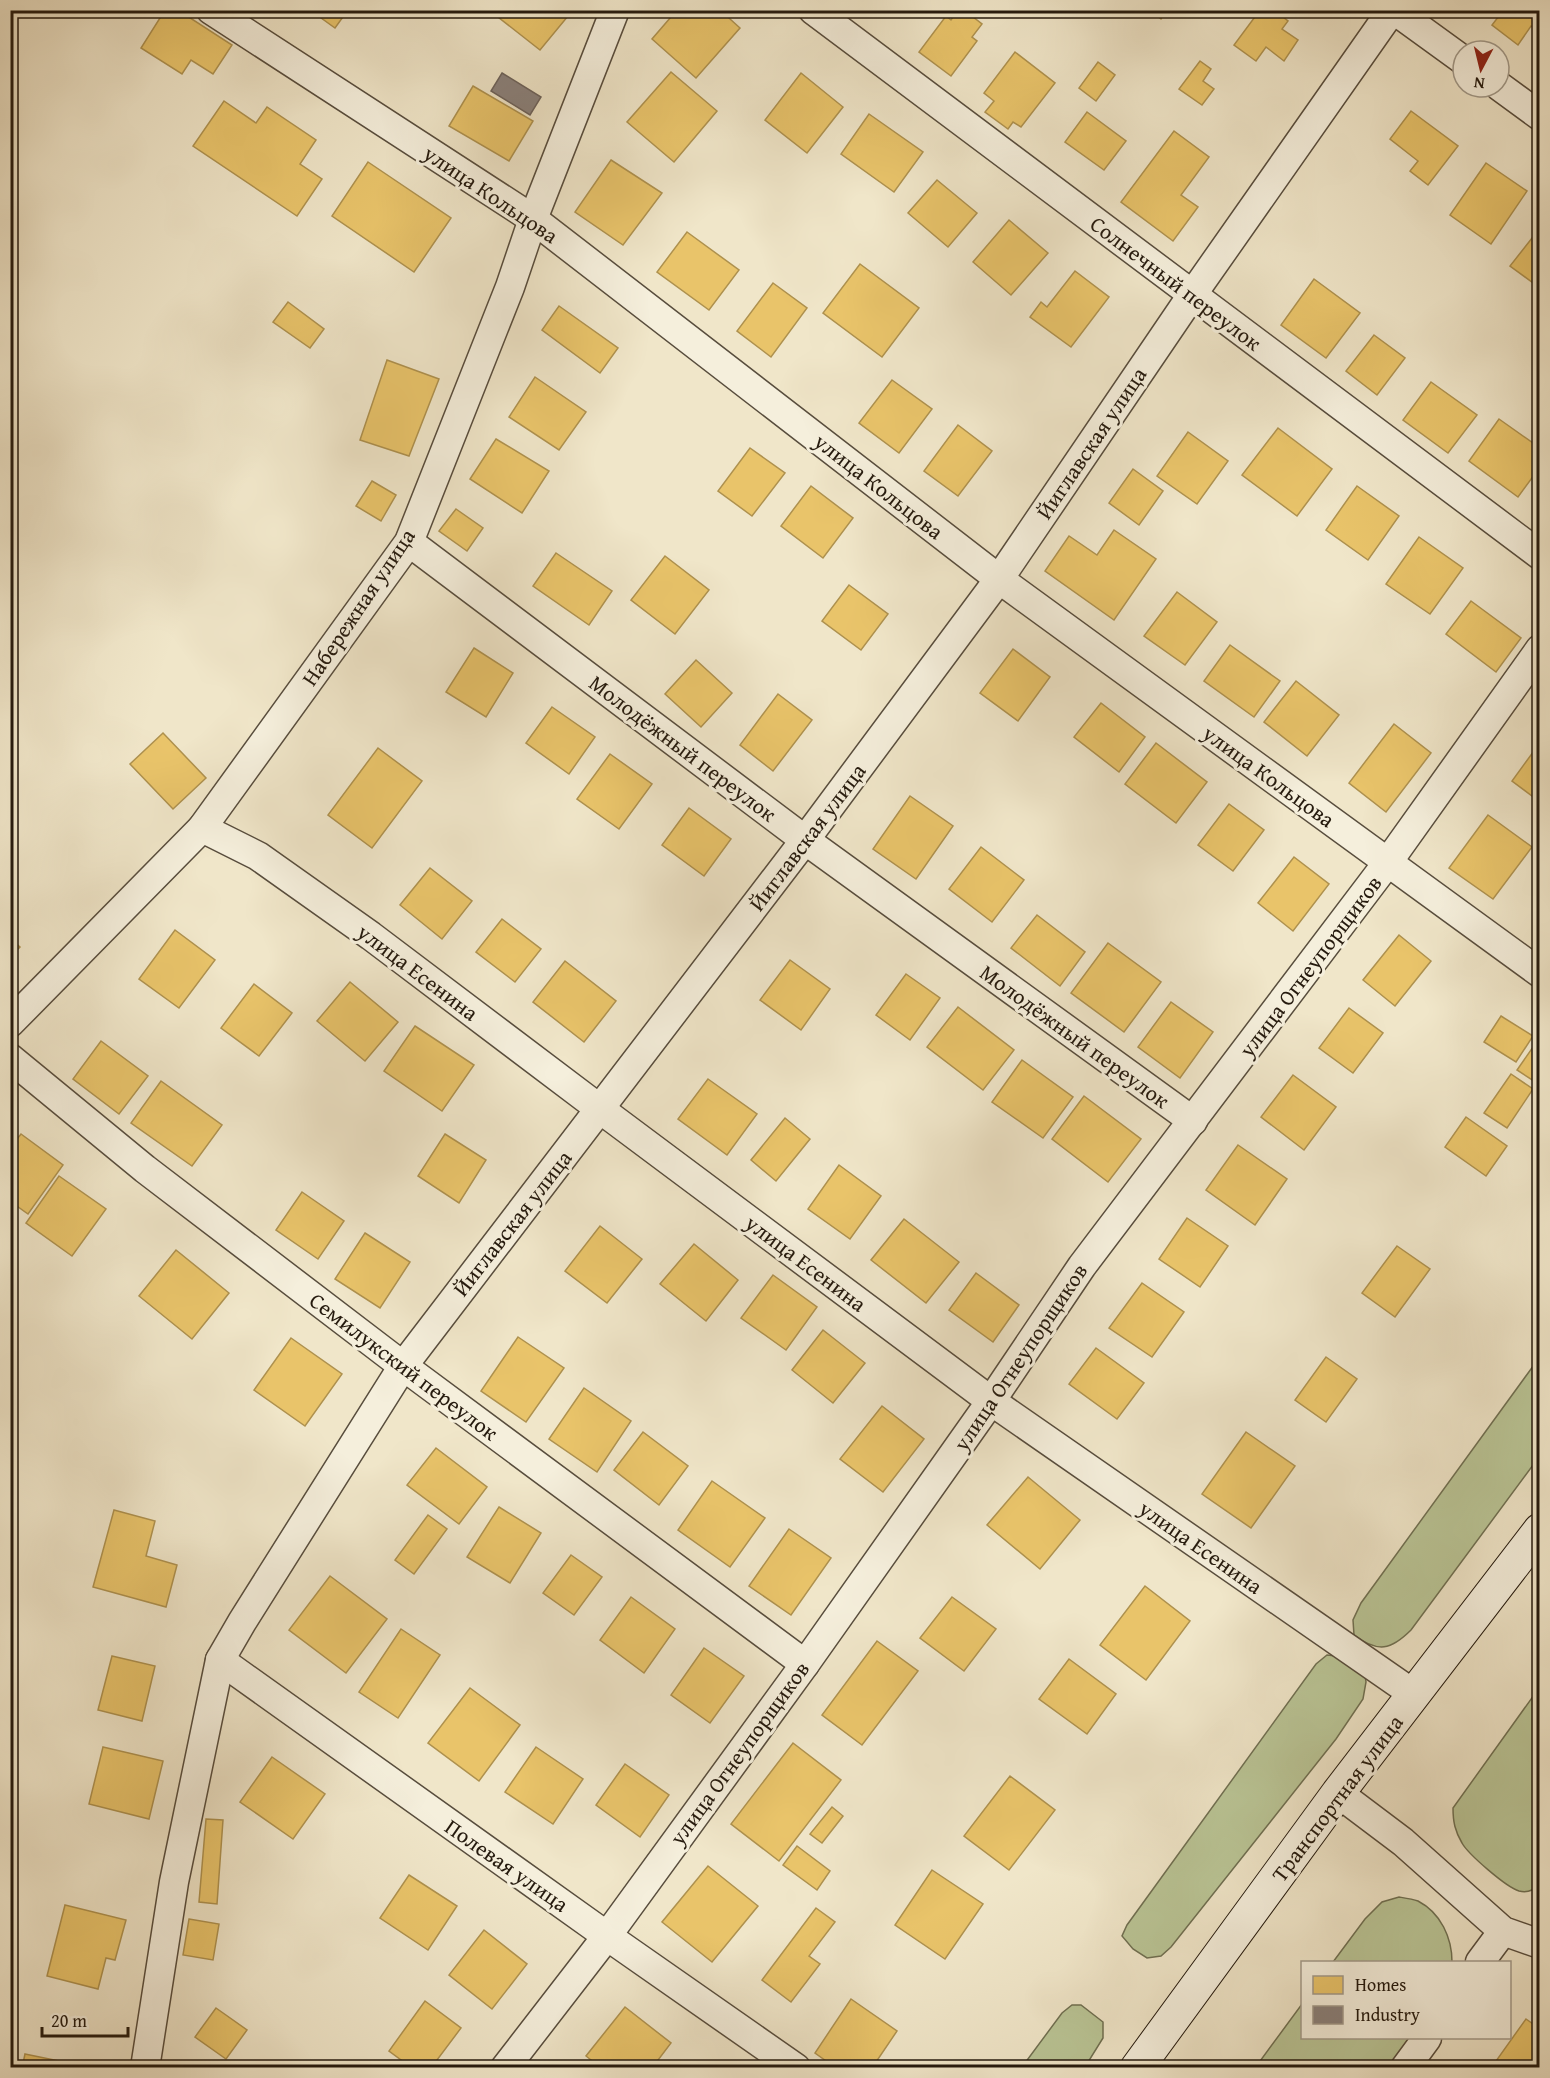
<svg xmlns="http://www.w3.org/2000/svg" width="1550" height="2078" font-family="'Gentium Book Plus',serif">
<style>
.green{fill:#bac596;stroke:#707052;stroke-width:1.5}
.homes{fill:#e9c46a;stroke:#ae914e;stroke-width:1.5}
.industry{fill:#8a817c;stroke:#6c625b;stroke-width:1.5}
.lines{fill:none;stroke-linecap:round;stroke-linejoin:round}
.street-casing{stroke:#584d3d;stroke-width:31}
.secondary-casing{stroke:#251a0e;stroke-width:35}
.street{stroke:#f5efdc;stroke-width:28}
.secondary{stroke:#f5efdc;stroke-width:33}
.labels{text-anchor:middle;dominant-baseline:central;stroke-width:6;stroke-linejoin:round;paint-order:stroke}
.street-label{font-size:22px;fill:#251a0e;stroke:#f5efdc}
</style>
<rect width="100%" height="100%" fill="#f0e6c9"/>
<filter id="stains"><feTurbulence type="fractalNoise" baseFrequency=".00333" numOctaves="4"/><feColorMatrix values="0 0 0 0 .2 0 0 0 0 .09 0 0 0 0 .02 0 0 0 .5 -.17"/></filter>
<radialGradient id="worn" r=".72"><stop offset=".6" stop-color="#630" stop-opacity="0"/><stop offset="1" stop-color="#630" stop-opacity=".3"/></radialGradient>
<g class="green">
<path d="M 1539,1358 L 1539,1457 L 1411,1630 C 1391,1650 1378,1653 1354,1635 L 1353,1620 L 1361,1603 Z"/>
<path d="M 1327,1655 L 1336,1656 L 1365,1675 L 1366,1682 L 1363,1699 L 1336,1739 L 1171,1947 L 1161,1956 L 1147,1958 L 1133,1949 L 1122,1936 L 1127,1925 L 1316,1664 Z"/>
<path d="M 1539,1688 L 1539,1885 C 1534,1890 1527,1893 1519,1891 C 1506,1887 1468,1854 1462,1843 C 1455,1831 1453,1822 1453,1808 Z"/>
<path d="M 1399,1897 C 1405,1898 1412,1899 1418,1901 C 1441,1913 1452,1938 1452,1962 L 1333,1962 L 1365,1919 L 1382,1902 Z"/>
<path d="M 1302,2004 L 1302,2038 L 1413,2038 L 1391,2067 L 1255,2068 Z"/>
<path d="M 1072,2005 L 1081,2005 L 1103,2022 L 1103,2038 L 1085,2067 L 1022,2067 L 1062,2013 Z"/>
</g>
<g class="homes">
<path d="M 165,10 L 178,10 L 232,45 L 213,74 L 191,60 L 182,74 L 141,48 Z"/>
<path d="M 310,10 L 348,10 L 335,28 Z"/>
<path d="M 489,10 L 573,10 L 540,50 Z"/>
<path d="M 677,10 L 720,10 L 740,28 L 696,78 L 652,39 Z"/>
<path d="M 958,10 L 964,10 L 982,24 L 972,37 L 977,41 L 951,76 L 919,52 L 946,16 L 951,20 Z"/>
<path d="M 1150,10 L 1167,10 L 1161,19 Z"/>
<path d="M 1260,10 L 1274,10 L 1288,21 L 1282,29 L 1298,40 L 1284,61 L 1266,47 L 1256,61 L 1234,45 Z"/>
<path d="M 1500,10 L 1540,10 L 1540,33 L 1531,26 L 1518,45 L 1492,25 L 1502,12 Z"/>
<path d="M 1015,52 L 1055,83 L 1021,127 L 1013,122 L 1008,129 L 985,112 L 994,101 L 984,93 Z"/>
<path d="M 1200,61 L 1211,69 L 1203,81 L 1214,89 L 1202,105 L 1179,89 Z"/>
<path d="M 1098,62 L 1115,75 L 1096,101 L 1079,88 Z"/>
<path d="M 671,72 L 717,111 L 674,162 L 627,122 Z"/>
<path d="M 801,73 L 843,107 L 807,153 L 765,120 Z"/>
<path d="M 473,86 L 533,121 L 509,161 L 449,126 Z"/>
<path d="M 224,101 L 256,123 L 267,107 L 316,140 L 300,164 L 322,179 L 297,216 L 193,146 Z"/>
<path d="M 1411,111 L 1458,146 L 1428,185 L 1410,171 L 1418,161 L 1390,139 Z"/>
<path d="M 1087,112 L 1126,141 L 1104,170 L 1065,142 Z"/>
<path d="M 869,114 L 923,152 L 894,192 L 841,154 Z"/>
<path d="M 1174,131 L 1209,157 L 1181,195 L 1198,207 L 1173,241 L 1121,202 Z"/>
<path d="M 611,160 L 662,193 L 623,245 L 575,212 Z"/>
<path d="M 368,162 L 451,218 L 414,272 L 332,216 Z"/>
<path d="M 1486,163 L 1527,191 L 1491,244 L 1450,215 Z"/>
<path d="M 937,180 L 977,213 L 948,247 L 908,213 Z"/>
<path d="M 1009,220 L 1048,253 L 1011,295 L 973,262 Z"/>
<path d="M 1540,228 L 1540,288 L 1510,266 Z"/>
<path d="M 687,232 L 739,270 L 709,310 L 657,272 Z"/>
<path d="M 860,264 L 919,308 L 882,357 L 823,313 Z"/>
<path d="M 1075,271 L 1109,297 L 1071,347 L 1030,317 L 1041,302 L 1047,307 Z"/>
<path d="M 1314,279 L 1360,313 L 1326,358 L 1281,325 Z"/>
<path d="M 773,283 L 807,308 L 771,357 L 737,331 Z"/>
<path d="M 288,302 L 324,329 L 310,348 L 273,322 Z"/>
<path d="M 559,306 L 618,348 L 600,373 L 542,330 Z"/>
<path d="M 1374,335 L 1405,358 L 1377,395 L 1346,371 Z"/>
<path d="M 387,360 L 439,379 L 409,456 L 360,440 Z"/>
<path d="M 535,377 L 586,412 L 559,450 L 509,417 Z"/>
<path d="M 892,380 L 932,409 L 899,453 L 859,423 Z"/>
<path d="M 1431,382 L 1477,415 L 1448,453 L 1403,420 Z"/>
<path d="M 1499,419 L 1540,448 L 1540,467 L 1518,497 L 1469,461 Z"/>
<path d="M 958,425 L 992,451 L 958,496 L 924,471 Z"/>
<path d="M 1278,428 L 1332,469 L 1297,516 L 1242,475 Z"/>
<path d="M 1188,432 L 1228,461 L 1197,504 L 1157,476 Z"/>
<path d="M 496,439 L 549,471 L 522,513 L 470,479 Z"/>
<path d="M 750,448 L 785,473 L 752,516 L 718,491 Z"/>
<path d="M 1133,469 L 1163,491 L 1139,525 L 1109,503 Z"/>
<path d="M 372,481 L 396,495 L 381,521 L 356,506 Z"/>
<path d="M 811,486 L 853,518 L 823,558 L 781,526 Z"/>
<path d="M 1357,486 L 1399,516 L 1368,560 L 1326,530 Z"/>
<path d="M 456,509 L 483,528 L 467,551 L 439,531 Z"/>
<path d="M 1114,530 L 1156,559 L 1114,620 L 1045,571 L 1069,536 L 1097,555 Z"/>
<path d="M 1419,537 L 1463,568 L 1430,614 L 1386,584 Z"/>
<path d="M 556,553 L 612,591 L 589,625 L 533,586 Z"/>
<path d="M 665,556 L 709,590 L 675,634 L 631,600 Z"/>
<path d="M 849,585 L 888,614 L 861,650 L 822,621 Z"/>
<path d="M 1177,592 L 1217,622 L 1185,665 L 1144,636 Z"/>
<path d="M 1471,601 L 1521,638 L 1496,672 L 1446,634 Z"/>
<path d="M 1230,645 L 1280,681 L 1254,717 L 1204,681 Z"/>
<path d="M 474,648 L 513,673 L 486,717 L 446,692 Z"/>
<path d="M 1013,649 L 1050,677 L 1018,721 L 980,693 Z"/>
<path d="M 696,660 L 732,693 L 701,727 L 665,694 Z"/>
<path d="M 1296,681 L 1339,715 L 1307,756 L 1264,722 Z"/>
<path d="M 778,694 L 812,720 L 773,771 L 740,745 Z"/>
<path d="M 1101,703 L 1145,737 L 1119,772 L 1074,737 Z"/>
<path d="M 552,707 L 595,737 L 569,774 L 526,743 Z"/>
<path d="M 1394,724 L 1431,753 L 1386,812 L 1349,783 Z"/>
<path d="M 163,733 L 206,778 L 173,809 L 130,764 Z"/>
<path d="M 1156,743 L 1207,782 L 1176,823 L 1125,784 Z"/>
<path d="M 1539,744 L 1540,744 L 1540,802 L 1512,781 Z"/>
<path d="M 378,748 L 422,781 L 372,848 L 328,815 Z"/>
<path d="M 610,754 L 652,784 L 619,829 L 577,799 Z"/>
<path d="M 910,796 L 953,826 L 916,879 L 873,849 Z"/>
<path d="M 1229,804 L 1264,830 L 1233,871 L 1198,845 Z"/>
<path d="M 689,808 L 731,839 L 704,876 L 662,845 Z"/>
<path d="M 1488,815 L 1532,847 L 1493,899 L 1449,868 Z"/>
<path d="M 981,847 L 1024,880 L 992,922 L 949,889 Z"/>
<path d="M 1294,857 L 1329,884 L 1293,931 L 1258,903 Z"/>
<path d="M 430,868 L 472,901 L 442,939 L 400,905 Z"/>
<path d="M 1037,915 L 1085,952 L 1060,986 L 1011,948 Z"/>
<path d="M 502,919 L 541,949 L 515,982 L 476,952 Z"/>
<path d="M 175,930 L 215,960 L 179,1008 L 139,979 Z"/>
<path d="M 1399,935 L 1431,961 L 1395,1006 L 1363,980 Z"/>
<path d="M 10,938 L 20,947 L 10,957 Z"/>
<path d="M 1108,943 L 1161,982 L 1124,1032 L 1071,993 Z"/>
<path d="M 790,960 L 830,989 L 801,1030 L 760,1000 Z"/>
<path d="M 565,961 L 616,1001 L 584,1042 L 533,1002 Z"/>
<path d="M 906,974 L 940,998 L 910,1040 L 876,1015 Z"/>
<path d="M 350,982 L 398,1022 L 365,1061 L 317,1021 Z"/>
<path d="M 254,984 L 292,1013 L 259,1056 L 221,1028 Z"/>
<path d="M 1171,1002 L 1213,1032 L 1180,1078 L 1138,1047 Z"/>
<path d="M 958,1007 L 1014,1050 L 983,1090 L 927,1047 Z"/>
<path d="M 1349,1008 L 1383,1033 L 1353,1073 L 1319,1048 Z"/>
<path d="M 1501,1016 L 1533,1036 L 1516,1062 L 1484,1042 Z"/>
<path d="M 415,1026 L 474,1065 L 442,1111 L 384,1071 Z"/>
<path d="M 1540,1037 L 1540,1085 L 1517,1070 Z"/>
<path d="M 101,1041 L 148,1076 L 119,1114 L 73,1079 Z"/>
<path d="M 1022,1060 L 1073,1097 L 1043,1138 L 992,1102 Z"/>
<path d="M 1511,1074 L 1533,1089 L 1507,1128 L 1484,1113 Z"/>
<path d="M 1293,1075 L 1336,1107 L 1304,1150 L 1261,1117 Z"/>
<path d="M 708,1079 L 757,1114 L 727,1155 L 678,1119 Z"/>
<path d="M 161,1081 L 222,1125 L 192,1166 L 131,1123 Z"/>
<path d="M 1084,1096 L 1141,1139 L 1108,1182 L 1052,1139 Z"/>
<path d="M 1466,1117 L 1507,1146 L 1486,1176 L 1445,1147 Z"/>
<path d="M 785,1118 L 810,1139 L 776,1181 L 751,1160 Z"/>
<path d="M 21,1134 L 63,1165 L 28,1214 L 10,1201 L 10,1148 Z"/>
<path d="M 445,1134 L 486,1160 L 459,1203 L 418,1176 Z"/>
<path d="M 1238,1145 L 1287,1179 L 1255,1225 L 1206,1190 Z"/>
<path d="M 839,1165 L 881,1196 L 850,1239 L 808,1209 Z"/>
<path d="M 59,1176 L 106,1209 L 72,1256 L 26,1223 Z"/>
<path d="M 302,1192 L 344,1221 L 318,1259 L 276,1230 Z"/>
<path d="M 1187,1218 L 1228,1246 L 1200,1287 L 1159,1259 Z"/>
<path d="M 904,1219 L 959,1262 L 926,1303 L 871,1260 Z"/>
<path d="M 600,1226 L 642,1259 L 607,1303 L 565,1271 Z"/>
<path d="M 365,1233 L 410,1262 L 380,1308 L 335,1279 Z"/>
<path d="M 694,1244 L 738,1280 L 706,1321 L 660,1284 Z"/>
<path d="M 1397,1246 L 1430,1269 L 1395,1317 L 1362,1293 Z"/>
<path d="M 176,1250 L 229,1293 L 192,1339 L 139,1296 Z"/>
<path d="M 976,1273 L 1019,1305 L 993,1342 L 949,1310 Z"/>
<path d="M 773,1275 L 817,1307 L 786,1350 L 741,1318 Z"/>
<path d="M 1142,1283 L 1184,1312 L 1152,1357 L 1109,1328 Z"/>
<path d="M 823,1330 L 865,1363 L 833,1403 L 792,1370 Z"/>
<path d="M 518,1337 L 564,1368 L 526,1422 L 481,1391 Z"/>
<path d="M 291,1338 L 342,1374 L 305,1426 L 254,1390 Z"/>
<path d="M 1096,1348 L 1144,1383 L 1117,1419 L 1069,1384 Z"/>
<path d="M 1326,1357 L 1357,1379 L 1326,1422 L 1295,1400 Z"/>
<path d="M 584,1388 L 631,1421 L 597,1472 L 549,1439 Z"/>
<path d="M 882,1406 L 924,1439 L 883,1492 L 840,1459 Z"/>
<path d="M 643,1432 L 688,1466 L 659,1505 L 614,1470 Z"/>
<path d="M 1246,1432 L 1295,1466 L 1251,1528 L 1202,1494 Z"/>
<path d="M 436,1448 L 487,1487 L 459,1524 L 407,1485 Z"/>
<path d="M 1028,1477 L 1080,1520 L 1040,1569 L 987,1525 Z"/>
<path d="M 712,1481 L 765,1518 L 730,1567 L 678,1530 Z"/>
<path d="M 499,1507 L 541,1533 L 510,1583 L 467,1557 Z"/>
<path d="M 114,1510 L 155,1521 L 146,1556 L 177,1565 L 166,1607 L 93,1587 Z"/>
<path d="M 428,1515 L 447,1529 L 414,1574 L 395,1560 Z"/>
<path d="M 789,1529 L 831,1558 L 791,1615 L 749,1586 Z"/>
<path d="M 571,1555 L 602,1577 L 574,1615 L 543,1593 Z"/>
<path d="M 330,1576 L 387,1619 L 346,1673 L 289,1630 Z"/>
<path d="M 1145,1586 L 1190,1621 L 1146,1680 L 1100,1645 Z"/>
<path d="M 631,1597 L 675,1629 L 644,1673 L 600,1640 Z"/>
<path d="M 952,1597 L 996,1629 L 964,1671 L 920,1638 Z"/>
<path d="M 401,1629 L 440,1655 L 398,1718 L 359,1692 Z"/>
<path d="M 877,1641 L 918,1671 L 862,1745 L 822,1715 Z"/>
<path d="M 704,1648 L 744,1676 L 710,1723 L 671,1695 Z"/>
<path d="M 112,1656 L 155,1666 L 142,1721 L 98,1710 Z"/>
<path d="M 1069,1659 L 1116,1694 L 1087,1734 L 1039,1699 Z"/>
<path d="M 470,1688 L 520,1725 L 479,1781 L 428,1743 Z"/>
<path d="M 793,1743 L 841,1780 L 779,1861 L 731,1824 Z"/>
<path d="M 103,1747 L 163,1761 L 149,1819 L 89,1804 Z"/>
<path d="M 536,1747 L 583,1779 L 553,1824 L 505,1792 Z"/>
<path d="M 272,1757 L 325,1794 L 293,1839 L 240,1802 Z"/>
<path d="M 625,1764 L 669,1795 L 640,1837 L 596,1805 Z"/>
<path d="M 1010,1776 L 1055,1810 L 1009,1870 L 964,1836 Z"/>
<path d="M 832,1807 L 843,1816 L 822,1843 L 810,1834 Z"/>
<path d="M 206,1819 L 223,1820 L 217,1904 L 199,1902 Z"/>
<path d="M 797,1846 L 830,1871 L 817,1890 L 783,1865 Z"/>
<path d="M 708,1866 L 758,1906 L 712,1962 L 662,1922 Z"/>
<path d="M 932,1870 L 983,1904 L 945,1959 L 895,1925 Z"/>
<path d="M 409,1875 L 457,1906 L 428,1950 L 380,1918 Z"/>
<path d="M 65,1905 L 126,1920 L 115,1960 L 106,1958 L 98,1989 L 47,1976 Z"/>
<path d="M 816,1908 L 835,1922 L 809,1956 L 820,1964 L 791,2002 L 762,1980 Z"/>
<path d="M 189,1919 L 219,1924 L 213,1960 L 183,1955 Z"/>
<path d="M 484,1930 L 527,1964 L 492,2009 L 449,1975 Z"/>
<path d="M 851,1999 L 897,2031 L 872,2068 L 836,2068 L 815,2053 Z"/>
<path d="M 425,2001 L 461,2028 L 431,2068 L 412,2068 L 389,2051 Z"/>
<path d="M 625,2007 L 671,2043 L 652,2068 L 601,2068 L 586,2056 Z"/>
<path d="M 216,2008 L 247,2030 L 226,2059 L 195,2037 Z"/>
<path d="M 1526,2019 L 1540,2029 L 1540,2068 L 1505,2068 L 1496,2061 Z"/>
<path d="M 25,2054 L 79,2065 L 79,2068 L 22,2068 Z"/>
</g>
<path class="industry" d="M 502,73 L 541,97 L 530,115 L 491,91 Z"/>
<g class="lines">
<g class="street-casing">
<g id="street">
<path d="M 211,10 L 533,219 L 999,579 L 1540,973"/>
<path d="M 813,10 L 1540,555"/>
<path d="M 1394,10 L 1463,60"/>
<path d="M 1499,86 L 1540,116"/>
<path d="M 409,542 L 805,840 L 1193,1121"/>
<path d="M 202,828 L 258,856 L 371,936 L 600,1109 L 991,1401 L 1415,1695"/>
<path d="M 10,1023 L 202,828 L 409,542 L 510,287 L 533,219 L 615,10"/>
<path d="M 10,1058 L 145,1169 L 403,1366 L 805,1664"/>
<path d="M 220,1660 L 607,1936 L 796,2068"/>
<path d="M 1338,1793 L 1403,1842 L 1503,1931 L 1540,1944"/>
<path d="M 1480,1962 L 1503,1931"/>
<path d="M 145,2068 L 174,1882 L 220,1660 L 242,1622 L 403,1366 L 805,840 L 999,579 L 1192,295 L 1392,10"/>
<path d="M 505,2068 L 607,1936 L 805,1664 L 991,1401 L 1082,1266 L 1388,862 L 1540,649"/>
<path d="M 1405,2068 L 1427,2038"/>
</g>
</g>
<g class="secondary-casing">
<path id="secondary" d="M 1137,2068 L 1338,1793 L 1540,1530"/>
</g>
<use href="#street" class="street"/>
<use href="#secondary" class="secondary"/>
</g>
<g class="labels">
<g class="street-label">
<text transform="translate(491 194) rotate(34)">улица Кольцова</text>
<text transform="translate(1176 283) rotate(37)">Солнечный переулок</text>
<text transform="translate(1091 443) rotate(-56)">Йиглавская улица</text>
<text transform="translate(879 486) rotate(38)">улица Кольцова</text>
<text transform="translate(358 607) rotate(-56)">Набережная улица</text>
<text transform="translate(683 748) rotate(37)">Молодёжный переулок</text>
<text transform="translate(1269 776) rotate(36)">улица Кольцова</text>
<text transform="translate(807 837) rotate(-53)">Йиглавская улица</text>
<text transform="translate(1310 966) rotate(-53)">улица Огнеупорщиков</text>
<text transform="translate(418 972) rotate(37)">улица Есенина</text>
<text transform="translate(1075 1036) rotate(36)">Молодёжный переулок</text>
<text transform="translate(512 1223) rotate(-52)">Йиглавская улица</text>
<text transform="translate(806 1263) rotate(37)">улица Есенина</text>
<text transform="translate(1020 1357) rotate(-56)">улица Огнеупорщиков</text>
<text transform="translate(404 1366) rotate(37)">Семилукский переулок</text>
<text transform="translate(1201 1547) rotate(35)">улица Есенина</text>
<text transform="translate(739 1753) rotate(-54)">улица Огнеупорщиков</text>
<text transform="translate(1337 1798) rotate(-53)">Транспортная улица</text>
<text transform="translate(507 1865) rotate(35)">Полевая улица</text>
</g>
</g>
<rect width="1550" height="2078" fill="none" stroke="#f0e6c9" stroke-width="36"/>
<rect x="12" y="12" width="1526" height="2054" fill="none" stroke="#251a0e" stroke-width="3"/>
<rect x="18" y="18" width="1514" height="2042" fill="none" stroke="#251a0e" stroke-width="1.5"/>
<rect x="1301" y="1961" width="210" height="78" fill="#f5efdc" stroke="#a29a8a" stroke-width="1.5"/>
<rect x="1313" y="1976" width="30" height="18" fill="#e9c46a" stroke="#a29a8a" stroke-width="1.5"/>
<text x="1355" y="1991" font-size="18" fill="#251a0e">Homes</text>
<rect x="1313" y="2006" width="30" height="18" fill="#8a817c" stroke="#a29a8a" stroke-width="1.5"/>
<text x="1355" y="2021" font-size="18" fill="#251a0e">Industry</text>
<g transform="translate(1481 69) rotate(187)"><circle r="28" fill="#f5efdc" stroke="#a29a8a" stroke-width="1.5"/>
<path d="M0-4.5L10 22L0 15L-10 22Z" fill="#8f2418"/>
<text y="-9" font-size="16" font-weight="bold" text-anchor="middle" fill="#251a0e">N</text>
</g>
<path d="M42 2027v9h86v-9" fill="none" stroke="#251a0e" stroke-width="3"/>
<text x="51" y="2027" font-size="18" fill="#251a0e" stroke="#f5efdc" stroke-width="4.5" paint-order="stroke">20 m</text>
<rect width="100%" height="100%" filter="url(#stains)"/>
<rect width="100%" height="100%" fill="url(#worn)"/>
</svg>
